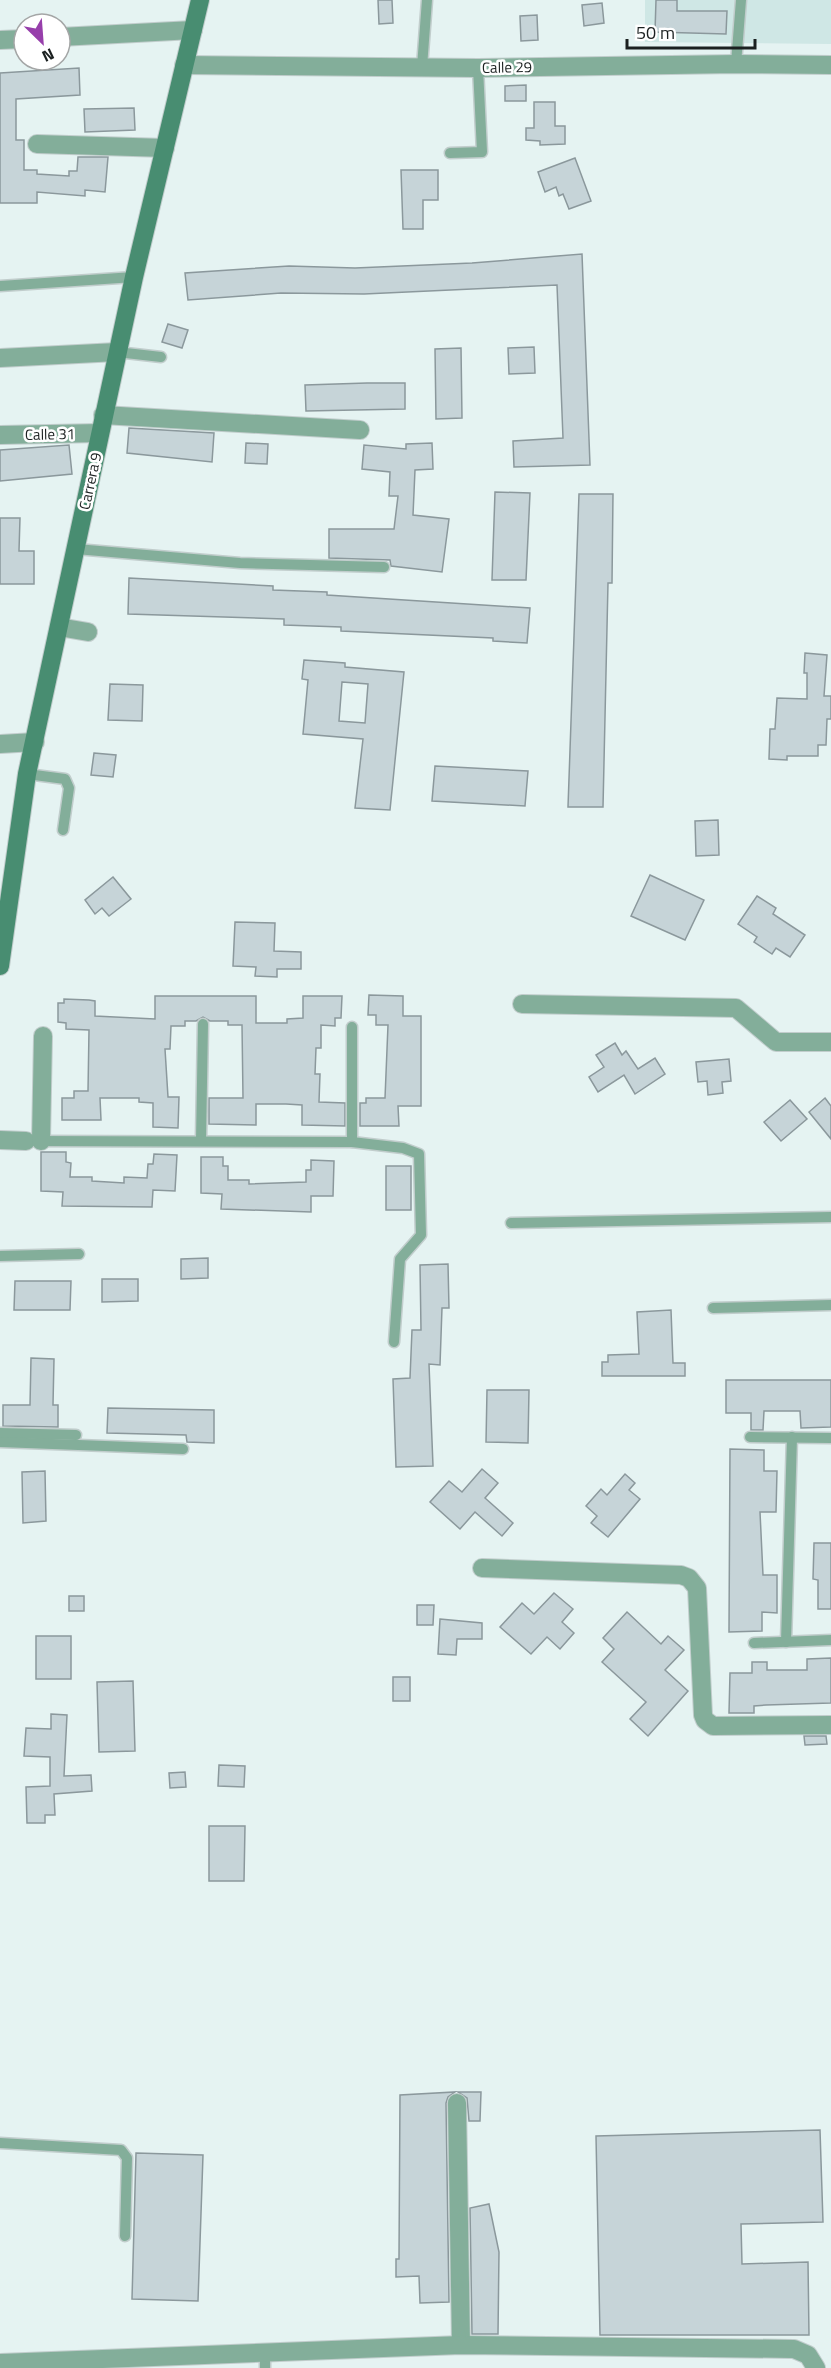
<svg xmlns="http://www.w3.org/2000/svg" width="831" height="2368" font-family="'Titillium Web',sans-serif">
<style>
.built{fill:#cfe7e5}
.building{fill:#c6d4d8;stroke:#8b989c;stroke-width:1.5;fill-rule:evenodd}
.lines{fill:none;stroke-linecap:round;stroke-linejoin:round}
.lane-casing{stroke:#c1cdcc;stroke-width:13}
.street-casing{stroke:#c1cdcc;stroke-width:20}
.secondary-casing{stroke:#c1cdcc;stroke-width:20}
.lane{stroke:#83ae9a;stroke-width:10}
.street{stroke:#83ae9a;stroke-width:18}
.secondary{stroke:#488d71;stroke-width:18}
.labels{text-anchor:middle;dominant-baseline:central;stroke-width:5;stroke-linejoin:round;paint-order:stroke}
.street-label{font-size:15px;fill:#1b2020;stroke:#fff}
</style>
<rect width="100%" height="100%" fill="#e5f3f2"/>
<path class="built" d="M 645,0 L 831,0 L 831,44 L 645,42 Z"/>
<g class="building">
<path d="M 378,0 L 392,0 L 393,23 L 379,24 Z"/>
<path d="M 656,0 L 677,0 L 677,11 L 727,11 L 726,34 L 655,32 Z"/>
<path d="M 602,3 L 604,23 L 584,26 L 582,5 Z"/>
<path d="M 537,15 L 538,40 L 521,41 L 520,16 Z"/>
<path d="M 79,68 L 80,95 L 16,99 L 16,140 L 24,140 L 24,170 L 37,170 L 37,174 L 69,176 L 69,171 L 77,171 L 78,157 L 108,157 L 105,192 L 85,190 L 85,196 L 37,192 L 37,203 L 0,203 L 0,73 Z"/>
<path d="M 526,85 L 526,101 L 505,101 L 505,86 Z"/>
<path d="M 534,102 L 555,102 L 555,126 L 565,126 L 565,144 L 540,145 L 540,141 L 526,140 L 526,128 L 534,128 Z"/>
<path d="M 134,108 L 135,130 L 85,132 L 84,109 Z"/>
<path d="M 575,158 L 591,201 L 569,209 L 563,194 L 559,196 L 556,187 L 545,192 L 538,172 Z"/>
<path d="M 401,170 L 438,170 L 438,200 L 423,200 L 423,229 L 403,229 Z"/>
<path d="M 582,254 L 590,465 L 514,467 L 513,441 L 563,438 L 557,285 L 364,294 L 281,293 L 188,300 L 185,273 L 289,266 L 355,268 L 472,263 Z"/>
<path d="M 168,324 L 188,330 L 182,348 L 162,342 Z"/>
<path d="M 534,347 L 535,373 L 509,374 L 508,348 Z"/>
<path d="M 461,348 L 462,418 L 436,419 L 435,349 Z"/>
<path d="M 367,383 L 405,383 L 405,409 L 306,411 L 305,385 Z"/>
<path d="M 129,428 L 214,433 L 212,462 L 127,453 Z"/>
<path d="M 246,443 L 268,444 L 267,464 L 245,463 Z"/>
<path d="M 432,443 L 433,469 L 415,470 L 413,515 L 449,519 L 442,572 L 391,566 L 390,560 L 329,558 L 329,529 L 394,529 L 398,496 L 389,496 L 390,472 L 362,469 L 364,445 L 406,449 L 406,444 Z"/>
<path d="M 69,445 L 72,474 L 0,481 L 0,450 Z"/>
<path d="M 495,492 L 530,493 L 526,580 L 492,580 Z"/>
<path d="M 579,494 L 613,494 L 612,583 L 608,583 L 603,807 L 568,807 Z"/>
<path d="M 0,518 L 20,518 L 19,551 L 34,551 L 34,584 L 0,584 Z"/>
<path d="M 129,578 L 273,586 L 273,590 L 327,592 L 327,595 L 530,608 L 527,643 L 493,641 L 493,638 L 341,631 L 341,627 L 284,625 L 284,619 L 128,614 Z"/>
<path d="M 805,653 L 827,655 L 824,696 L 831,696 L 831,719 L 827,719 L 826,745 L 818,745 L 818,756 L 787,756 L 787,760 L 769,759 L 770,729 L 775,729 L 777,698 L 807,699 L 807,673 L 804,673 Z"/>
<path d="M 304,660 L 345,663 L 345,667 L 404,672 L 390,810 L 355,808 L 363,739 L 303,734 L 308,680 L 302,679 ZM 342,682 L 368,684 L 365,723 L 339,721 Z"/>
<path d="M 110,684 L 143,685 L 142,721 L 108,720 Z"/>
<path d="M 94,753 L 116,755 L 113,777 L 91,775 Z"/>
<path d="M 435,766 L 528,771 L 525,806 L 432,801 Z"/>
<path d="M 718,820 L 719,855 L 696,856 L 695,821 Z"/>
<path d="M 650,875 L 704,900 L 685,940 L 631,916 Z"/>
<path d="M 113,877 L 131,899 L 109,916 L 102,908 L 95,914 L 85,900 Z"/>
<path d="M 757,896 L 776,908 L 773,914 L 805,935 L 790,957 L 776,948 L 772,954 L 754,942 L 757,937 L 738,924 Z"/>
<path d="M 235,922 L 275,923 L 274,951 L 301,952 L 301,969 L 277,969 L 277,977 L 255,976 L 256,967 L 233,966 Z"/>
<path d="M 369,995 L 403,996 L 403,1016 L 421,1016 L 421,1106 L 398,1106 L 399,1126 L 360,1126 L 360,1103 L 366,1103 L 366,1098 L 385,1098 L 388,1025 L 376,1025 L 376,1015 L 368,1015 Z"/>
<path d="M 155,996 L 256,996 L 256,1023 L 287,1023 L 287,1019 L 303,1018 L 303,996 L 342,996 L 341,1018 L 335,1018 L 335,1026 L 321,1025 L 321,1048 L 316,1048 L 315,1074 L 320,1074 L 319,1102 L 345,1103 L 345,1126 L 302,1125 L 302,1105 L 286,1104 L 256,1104 L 256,1125 L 209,1124 L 209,1098 L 243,1098 L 242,1025 L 228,1025 L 228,1021 L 210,1021 L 203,1017 L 196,1021 L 185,1021 L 185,1026 L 171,1026 L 170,1049 L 165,1049 L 168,1097 L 179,1097 L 178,1128 L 153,1127 L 153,1103 L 139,1102 L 139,1098 L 100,1098 L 101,1120 L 62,1120 L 62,1098 L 74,1098 L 74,1091 L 88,1091 L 89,1030 L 66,1029 L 66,1023 L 58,1022 L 58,1003 L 64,1003 L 64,999 L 89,1000 L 95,1001 L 95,1016 L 155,1019 Z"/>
<path d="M 615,1043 L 622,1055 L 626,1051 L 638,1069 L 655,1058 L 665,1074 L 635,1094 L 624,1075 L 598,1092 L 589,1077 L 604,1067 L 596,1055 Z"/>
<path d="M 729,1059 L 731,1081 L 722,1082 L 723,1093 L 708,1095 L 707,1081 L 698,1082 L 696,1062 Z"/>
<path d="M 825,1098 L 831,1106 L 831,1139 L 809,1112 Z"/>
<path d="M 790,1100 L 807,1119 L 781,1141 L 764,1122 Z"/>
<path d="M 41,1152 L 66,1152 L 66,1162 L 71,1163 L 70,1177 L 92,1177 L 92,1181 L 124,1183 L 124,1177 L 147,1178 L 148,1164 L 153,1164 L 154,1154 L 177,1155 L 175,1191 L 153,1190 L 152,1207 L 62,1206 L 63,1192 L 41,1191 Z"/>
<path d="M 201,1157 L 223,1157 L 223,1166 L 228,1166 L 228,1180 L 249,1180 L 249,1184 L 306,1182 L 306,1170 L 311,1170 L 311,1160 L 334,1161 L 333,1196 L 311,1196 L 311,1212 L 221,1209 L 222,1194 L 201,1193 Z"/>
<rect x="386" y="1166" width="25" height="44"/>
<path d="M 208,1258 L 208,1278 L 181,1279 L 181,1259 Z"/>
<path d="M 448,1264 L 449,1308 L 442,1308 L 440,1365 L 429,1364 L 433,1466 L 396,1467 L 393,1379 L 410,1378 L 412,1330 L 421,1330 L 420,1265 Z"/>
<path d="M 102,1279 L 138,1279 L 138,1301 L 102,1302 Z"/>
<path d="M 15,1281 L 71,1281 L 70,1310 L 14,1310 Z"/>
<path d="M 671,1310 L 673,1363 L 685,1363 L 685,1376 L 602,1376 L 602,1362 L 608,1362 L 608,1355 L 639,1354 L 637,1312 Z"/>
<path d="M 31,1358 L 54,1359 L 53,1405 L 58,1405 L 58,1427 L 3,1426 L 3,1405 L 30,1405 Z"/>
<path d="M 726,1380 L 831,1380 L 831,1427 L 801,1428 L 800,1411 L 764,1411 L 763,1430 L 751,1430 L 751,1413 L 726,1413 Z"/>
<path d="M 487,1390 L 529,1390 L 528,1443 L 486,1442 Z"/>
<path d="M 108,1408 L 214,1410 L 214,1443 L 187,1442 L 186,1435 L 107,1433 Z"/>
<path d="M 730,1449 L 764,1450 L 764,1471 L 777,1471 L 776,1512 L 760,1512 L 763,1575 L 777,1575 L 777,1613 L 762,1612 L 762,1631 L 729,1632 Z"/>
<path d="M 482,1469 L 498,1483 L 485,1498 L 513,1523 L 502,1536 L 475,1512 L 460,1529 L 430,1502 L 449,1481 L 462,1492 Z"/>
<path d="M 45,1471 L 46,1521 L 23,1523 L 22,1472 Z"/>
<path d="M 625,1474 L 635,1483 L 629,1490 L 640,1499 L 608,1537 L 591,1523 L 597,1516 L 586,1506 L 601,1489 L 607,1495 Z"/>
<path d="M 814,1543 L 831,1543 L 831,1609 L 818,1609 L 818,1580 L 813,1579 Z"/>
<path d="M 554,1593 L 573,1609 L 562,1622 L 574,1633 L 560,1649 L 547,1637 L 531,1654 L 500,1627 L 522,1603 L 534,1614 Z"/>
<rect x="69" y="1596" width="15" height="15"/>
<path d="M 417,1605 L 434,1605 L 433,1625 L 417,1625 Z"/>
<path d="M 627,1612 L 661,1644 L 668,1636 L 684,1650 L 665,1670 L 688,1691 L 648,1736 L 630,1719 L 646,1702 L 602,1662 L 614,1649 L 603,1638 Z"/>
<path d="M 440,1619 L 482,1623 L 482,1639 L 457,1639 L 456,1655 L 438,1654 Z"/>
<rect x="36" y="1636" width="35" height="43"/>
<path d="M 831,1658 L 831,1703 L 766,1705 L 754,1706 L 754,1713 L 729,1713 L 730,1673 L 752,1673 L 752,1662 L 767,1662 L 767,1670 L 807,1670 L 807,1659 Z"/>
<rect x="393" y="1677" width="17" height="24"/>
<path d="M 133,1681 L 135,1751 L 99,1752 L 97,1682 Z"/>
<path d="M 51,1714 L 67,1715 L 64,1776 L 91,1775 L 92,1791 L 54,1794 L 55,1815 L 45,1815 L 45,1823 L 27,1823 L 26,1787 L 50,1786 L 50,1757 L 24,1756 L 26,1728 L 51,1729 Z"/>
<path d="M 804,1736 L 826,1736 L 827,1744 L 805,1745 Z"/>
<path d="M 219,1765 L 245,1766 L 244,1787 L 218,1786 Z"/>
<path d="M 185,1772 L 186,1787 L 170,1788 L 169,1773 Z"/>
<path d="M 209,1826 L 245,1826 L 244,1881 L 209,1881 Z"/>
<path d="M 455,2092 L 448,2097 L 446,2103 L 449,2302 L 420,2303 L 419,2276 L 396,2277 L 396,2259 L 399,2259 L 400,2095 Z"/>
<path d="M 458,2092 L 481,2092 L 480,2121 L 469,2121 L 467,2098 Z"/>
<path d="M 820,2130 L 823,2222 L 741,2224 L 742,2264 L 808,2262 L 809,2335 L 600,2335 L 596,2136 Z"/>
<path d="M 136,2153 L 203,2155 L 198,2301 L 132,2299 Z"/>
<path d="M 489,2204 L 499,2252 L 498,2334 L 472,2334 L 470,2208 Z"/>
</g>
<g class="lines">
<g class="lane-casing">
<g id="lane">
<path d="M 736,64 L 741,0"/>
<path d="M 422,67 L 427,0"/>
<path d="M 450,153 L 482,152 L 478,68"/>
<path d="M 0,286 L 134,277"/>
<path d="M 117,352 L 161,357"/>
<path d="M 76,549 L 240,563 L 384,567"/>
<path d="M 27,774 L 65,779 L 69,788 L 63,830"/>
<path d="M 201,1140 L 203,1024"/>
<path d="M 35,1141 L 352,1142 L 403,1148 L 419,1154 L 421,1235 L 400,1259 L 394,1342"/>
<path d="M 352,1142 L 352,1027"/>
<path d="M 511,1223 L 831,1217"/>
<path d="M 0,1256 L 79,1254"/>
<path d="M 713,1308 L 831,1305"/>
<path d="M 0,1433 L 76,1435"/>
<path d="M 750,1437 L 831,1438"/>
<path d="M 0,1442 L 183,1449"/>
<path d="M 786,1642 L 792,1437"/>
<path d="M 754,1643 L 831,1640"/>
<path d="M 0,2143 L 121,2150 L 127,2158 L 125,2236"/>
<path d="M 265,2352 L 265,2368"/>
</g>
</g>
<g class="street-casing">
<g id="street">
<path d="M 60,37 L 193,30"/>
<path d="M 0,40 L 24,39"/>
<path d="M 184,65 L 478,68 L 736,64 L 831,65"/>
<path d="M 37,144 L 165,148"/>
<path d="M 0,358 L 117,352"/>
<path d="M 103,415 L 360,430"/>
<path d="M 0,435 L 100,433"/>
<path d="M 59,627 L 88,632"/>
<path d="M 0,744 L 35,742"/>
<path d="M 522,1004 L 736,1008 L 776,1042 L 831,1042"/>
<path d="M 0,1140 L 26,1141"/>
<path d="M 41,1141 L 43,1036"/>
<path d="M 482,1568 L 681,1575 L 689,1578 L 697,1588 L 703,1715 L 705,1720 L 713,1726 L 831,1725"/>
<path d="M 457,2103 L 461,2345"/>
<path d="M 0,2363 L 461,2345 L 794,2349 L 808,2355 L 816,2368"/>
</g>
</g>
<g class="secondary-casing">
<path id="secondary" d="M 0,966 L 27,774 L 134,277 L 200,0"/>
</g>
<use href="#lane" class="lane"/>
<use href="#street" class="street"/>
<use href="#secondary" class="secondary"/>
</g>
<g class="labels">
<g class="street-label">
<text transform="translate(507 67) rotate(-1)">Calle 29</text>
<text transform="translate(50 434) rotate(-1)">Calle 31</text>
<text transform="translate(90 481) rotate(-78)">Carrera 9</text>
</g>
</g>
<g transform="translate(42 42) rotate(155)"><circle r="28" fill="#ffffff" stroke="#a4a6a6" stroke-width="1.5"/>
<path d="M0-4.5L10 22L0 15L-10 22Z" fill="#973fab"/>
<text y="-9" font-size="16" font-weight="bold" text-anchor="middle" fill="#1b2020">N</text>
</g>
<path d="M627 39v9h128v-9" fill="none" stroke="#1b2020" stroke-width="3"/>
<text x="636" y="39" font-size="18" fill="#1b2020" stroke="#ffffff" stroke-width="4.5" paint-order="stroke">50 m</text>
</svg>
